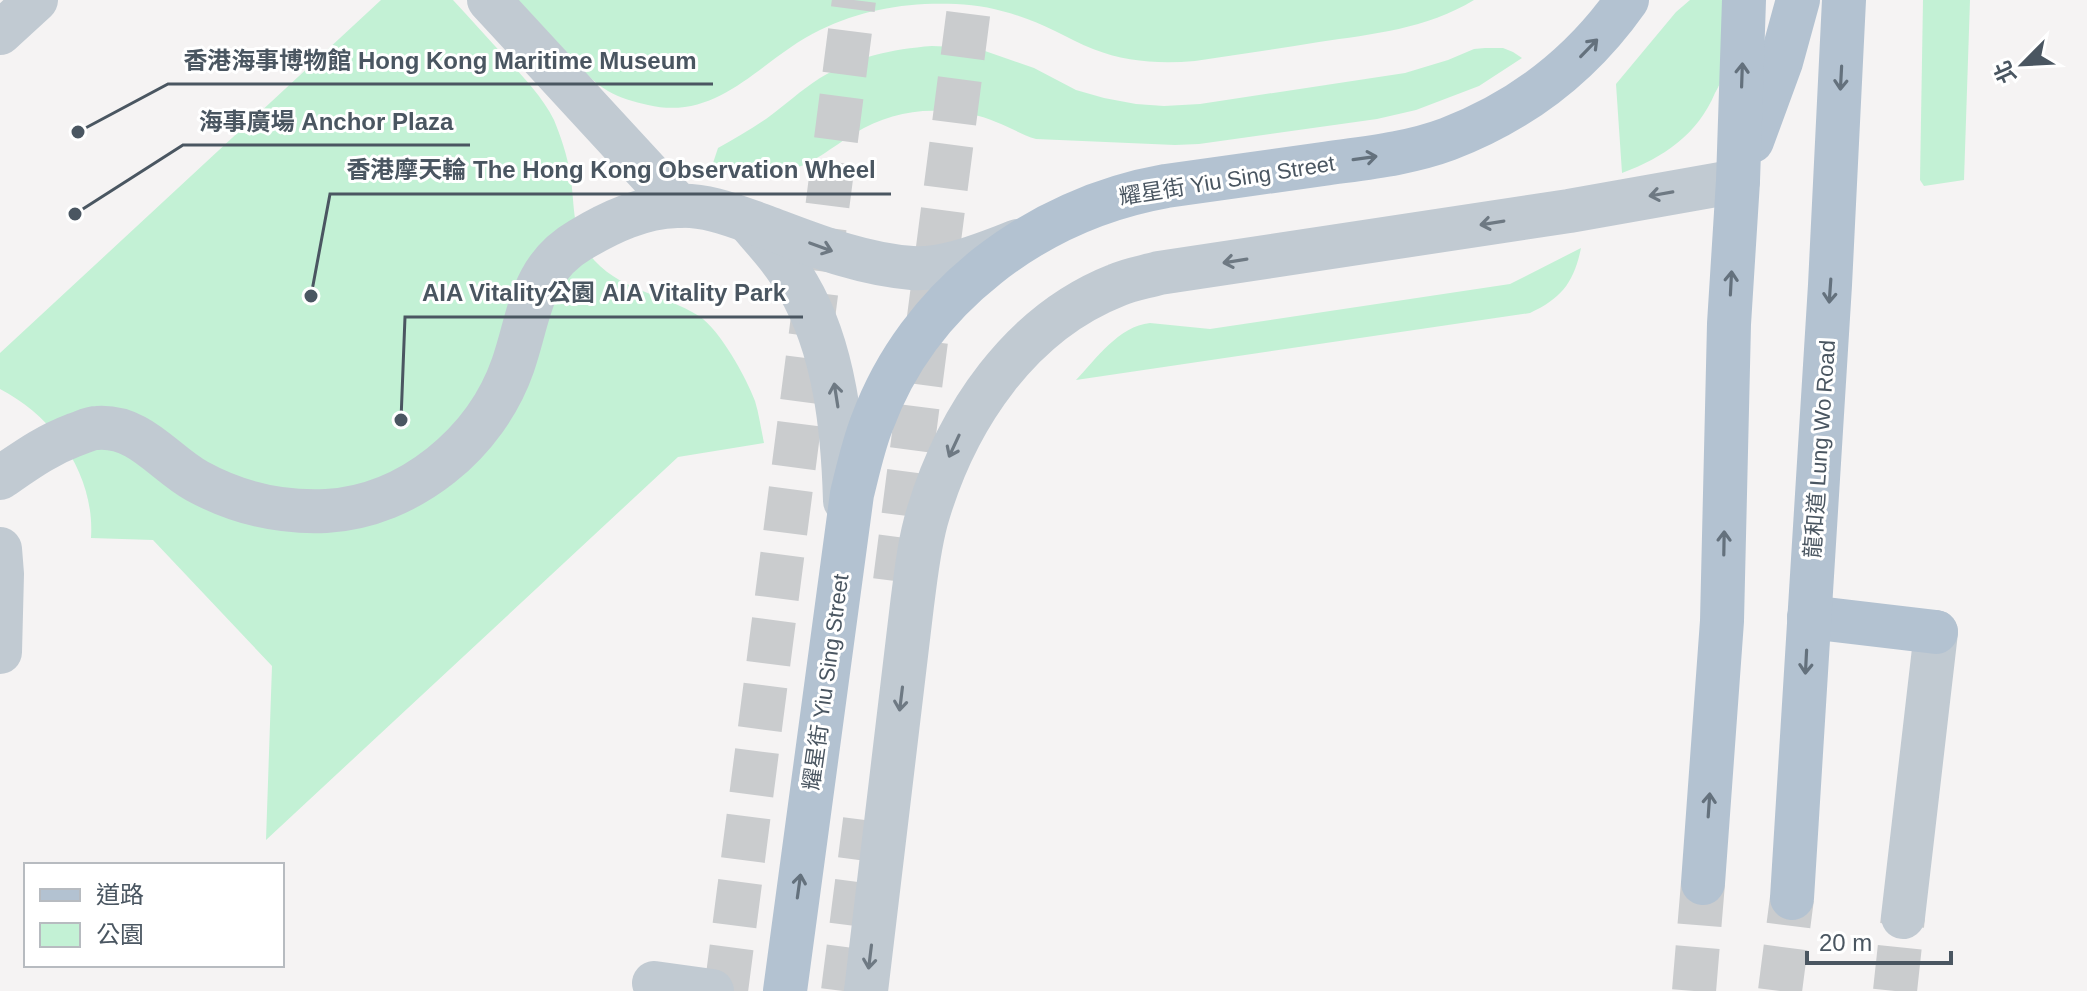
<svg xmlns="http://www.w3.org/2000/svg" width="2087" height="991" font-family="Helvetica,'Noto Sans TC',sans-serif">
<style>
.green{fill:#c3f1d5}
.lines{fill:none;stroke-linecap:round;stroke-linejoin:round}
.minor-tunnel{stroke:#caccce;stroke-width:44;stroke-dasharray:44 22;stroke-linecap:butt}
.major-tunnel{stroke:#caccce;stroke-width:44;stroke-dasharray:44 22;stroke-linecap:butt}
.highway-tunnel{stroke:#caccce;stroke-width:44;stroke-dasharray:44 22;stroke-linecap:butt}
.minor{stroke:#c1cad2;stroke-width:44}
.major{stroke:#b3c2d1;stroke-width:44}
.oneway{stroke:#64717d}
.oneway2{stroke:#6e7983}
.labels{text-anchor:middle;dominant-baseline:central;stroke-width:6;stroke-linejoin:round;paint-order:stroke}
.street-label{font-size:22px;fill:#4a5661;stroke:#fff}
.leader{fill:none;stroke:#4a5661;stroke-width:3}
.callout-dot{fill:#4a5661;stroke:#fff;stroke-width:3}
.callout-label{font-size:24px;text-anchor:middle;font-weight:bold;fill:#4a5661;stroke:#fff;stroke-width:6;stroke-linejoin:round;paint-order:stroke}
</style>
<rect width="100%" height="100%" fill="#f5f3f3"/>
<g class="green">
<path d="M 381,0 L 453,0 C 471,19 488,39 506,58 C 524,78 542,96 554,120 C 561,137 567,155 570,173 C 575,201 571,230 589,254 C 617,291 663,293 699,316 C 720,330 746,377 755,401 C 759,414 761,429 764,443 L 678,457 L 266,840 L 272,666 L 153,540 L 91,538 C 95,474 54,417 0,389 L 0,353 Z"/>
<path d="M 518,0 L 1474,0 C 1426,29 1373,34 1319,42 C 1277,49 1236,55 1195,61 C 1160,64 1126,62 1093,49 C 1080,44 1068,37 1055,31 C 1024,16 990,5 956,4 C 908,2 863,9 820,30 C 761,58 721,122 648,105 C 634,102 620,98 608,91 C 592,82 580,67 568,54 C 551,36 535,18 518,0 Z"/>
<path d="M 1690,0 L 1728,0 C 1726,22 1727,55 1723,76 C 1721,81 1718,88 1715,93 C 1698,134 1663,158 1622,173 L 1616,84 L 1676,12 Z"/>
<path d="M 1923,0 L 1970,0 L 1964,180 L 1924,186 L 1920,180 Z"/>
<path d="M 932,46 L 956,47 L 985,51 L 1034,68 L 1076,90 L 1104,98 L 1136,104 L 1164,106 L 1200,104 L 1405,73 L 1448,60 L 1474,49 L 1485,48 L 1503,48 L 1513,52 L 1522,58 L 1479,86 L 1416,110 L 1377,119 L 1199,144 L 1175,145 L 1036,139 C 1022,135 1010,127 996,122 C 980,115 961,111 942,111 C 912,109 881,117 855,133 C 832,147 811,166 785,171 C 760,176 736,173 711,169 L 718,148 C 734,139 750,130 766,119 C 784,106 801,90 820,78 C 855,57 892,49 932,46 Z"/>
<path d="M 1581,248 C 1574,282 1562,298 1530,313 L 1076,380 C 1096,359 1119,326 1150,323 L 1210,329 L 1510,284 Z"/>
</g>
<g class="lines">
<path class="minor-tunnel" d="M 1895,991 L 1903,917"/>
<g class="major-tunnel">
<path d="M 1694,991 L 1703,883"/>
<path d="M 1780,991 L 1792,898"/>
</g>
<g class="highway-tunnel">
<path d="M 895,581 L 970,0"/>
<path d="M 726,991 L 854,0"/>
<path d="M 843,991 L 865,820"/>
</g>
<g class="minor">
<path d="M 489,0 L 679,206"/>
<path d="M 0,33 L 36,0"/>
<path d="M 749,222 C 767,243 785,262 798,286 C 835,349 843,430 845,501"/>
<path d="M 0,478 C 25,461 45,446 74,435 C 81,433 89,428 97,428 C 140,425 163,462 197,481 C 237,503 280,513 326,511 C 410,506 486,443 513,365 C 530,316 530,269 580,240 C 610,222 642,207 677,206 C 708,204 737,217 766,227 C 814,245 860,264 912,268 C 948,270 985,253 1018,241"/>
<path d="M 0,549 L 2,574 L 0,652"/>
<path d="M 1903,917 L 1936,632"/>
<path d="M 654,983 L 712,991"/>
<path d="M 866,991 L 912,605 C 916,575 919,543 928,514 C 957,417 1020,323 1117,285 C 1130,279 1145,277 1159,273 L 1569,211 L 1738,181"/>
</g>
<g class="major">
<path d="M 1752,141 L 1781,62 L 1798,0"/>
<path d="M 1809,617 L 1936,632"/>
<path d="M 1703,883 L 1722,621 L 1729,324 L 1738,181 L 1744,0"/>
<path d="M 1792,898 L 1830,285 L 1844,0"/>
<path d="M 785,991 L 852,494 C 858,470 863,446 872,423 C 918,297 1036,209 1166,186 C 1218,179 1271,171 1323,164 C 1365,158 1408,154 1448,139 C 1521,111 1582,64 1627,0"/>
</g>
</g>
<defs><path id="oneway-shaft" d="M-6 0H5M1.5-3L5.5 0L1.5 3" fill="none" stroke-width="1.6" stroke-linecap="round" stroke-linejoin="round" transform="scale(2)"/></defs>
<g class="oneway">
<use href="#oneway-shaft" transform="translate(1589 48) rotate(-46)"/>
<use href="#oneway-shaft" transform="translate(1742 75) rotate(-88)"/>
<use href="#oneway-shaft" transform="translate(1841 78) rotate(93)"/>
<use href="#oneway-shaft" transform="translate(1365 158) rotate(-8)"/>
<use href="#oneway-shaft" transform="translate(1731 283) rotate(-87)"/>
<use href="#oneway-shaft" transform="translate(1830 291) rotate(94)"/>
<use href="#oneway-shaft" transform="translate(1724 543) rotate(-89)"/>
<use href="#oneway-shaft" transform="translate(1806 662) rotate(93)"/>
<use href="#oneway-shaft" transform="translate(1709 805) rotate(-86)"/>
<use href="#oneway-shaft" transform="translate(799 886) rotate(-82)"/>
</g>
<g class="oneway2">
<use href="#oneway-shaft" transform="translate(1661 194) rotate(170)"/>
<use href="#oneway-shaft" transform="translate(1492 223) rotate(171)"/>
<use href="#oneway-shaft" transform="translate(821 247) rotate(20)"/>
<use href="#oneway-shaft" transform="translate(1235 261) rotate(171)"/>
<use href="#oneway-shaft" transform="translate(836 395) rotate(-99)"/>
<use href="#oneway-shaft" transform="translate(954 446) rotate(115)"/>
<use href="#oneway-shaft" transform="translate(901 699) rotate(97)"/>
<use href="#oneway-shaft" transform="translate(870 957) rotate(97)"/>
</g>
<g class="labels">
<g class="street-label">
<text transform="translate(1227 180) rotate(-9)">耀星街 Yiu Sing Street</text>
<text transform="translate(1820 449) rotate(-86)">龍和道 Lung Wo Road</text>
<text transform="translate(826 682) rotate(-82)">耀星街 Yiu Sing Street</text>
</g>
</g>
<path class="leader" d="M78 132L168 84H713M75 214L183 145H470M311 296L330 194H891M401 420L405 317H803"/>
<g class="callout-dot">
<circle cx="78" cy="132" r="8"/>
<circle cx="75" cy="214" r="8"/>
<circle cx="311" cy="296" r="8"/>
<circle cx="401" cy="420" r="8"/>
</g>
<g class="callout-label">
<text x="440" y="69">香港海事博物館 Hong Kong Maritime Museum</text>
<text x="326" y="130">海事廣場 Anchor Plaza</text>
<text x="611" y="178">香港摩天輪 The Hong Kong Observation Wheel</text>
<text x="604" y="301">AIA Vitality公園 AIA Vitality Park</text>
</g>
<rect x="24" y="863" width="260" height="104" fill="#ffffff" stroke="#b7bbc0" stroke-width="2"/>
<rect x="40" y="889" width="40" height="12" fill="#b3c2d1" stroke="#b7bbc0" stroke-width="2"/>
<text x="96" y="903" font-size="24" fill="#4a5661">道路</text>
<rect x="40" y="923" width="40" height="24" fill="#c3f1d5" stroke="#b7bbc0" stroke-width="2"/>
<text x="96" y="943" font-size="24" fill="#4a5661">公園</text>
<g transform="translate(2023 64) rotate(246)" stroke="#ffffff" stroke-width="6" paint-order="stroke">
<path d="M0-6L14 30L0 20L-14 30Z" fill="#4a5661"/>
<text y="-12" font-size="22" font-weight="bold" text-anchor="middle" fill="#4a5661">北</text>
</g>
<path d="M1807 951v12h144v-12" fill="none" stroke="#4a5661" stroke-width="4"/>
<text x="1819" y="951" font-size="24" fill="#4a5661" stroke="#ffffff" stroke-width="6" paint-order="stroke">20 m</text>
</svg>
